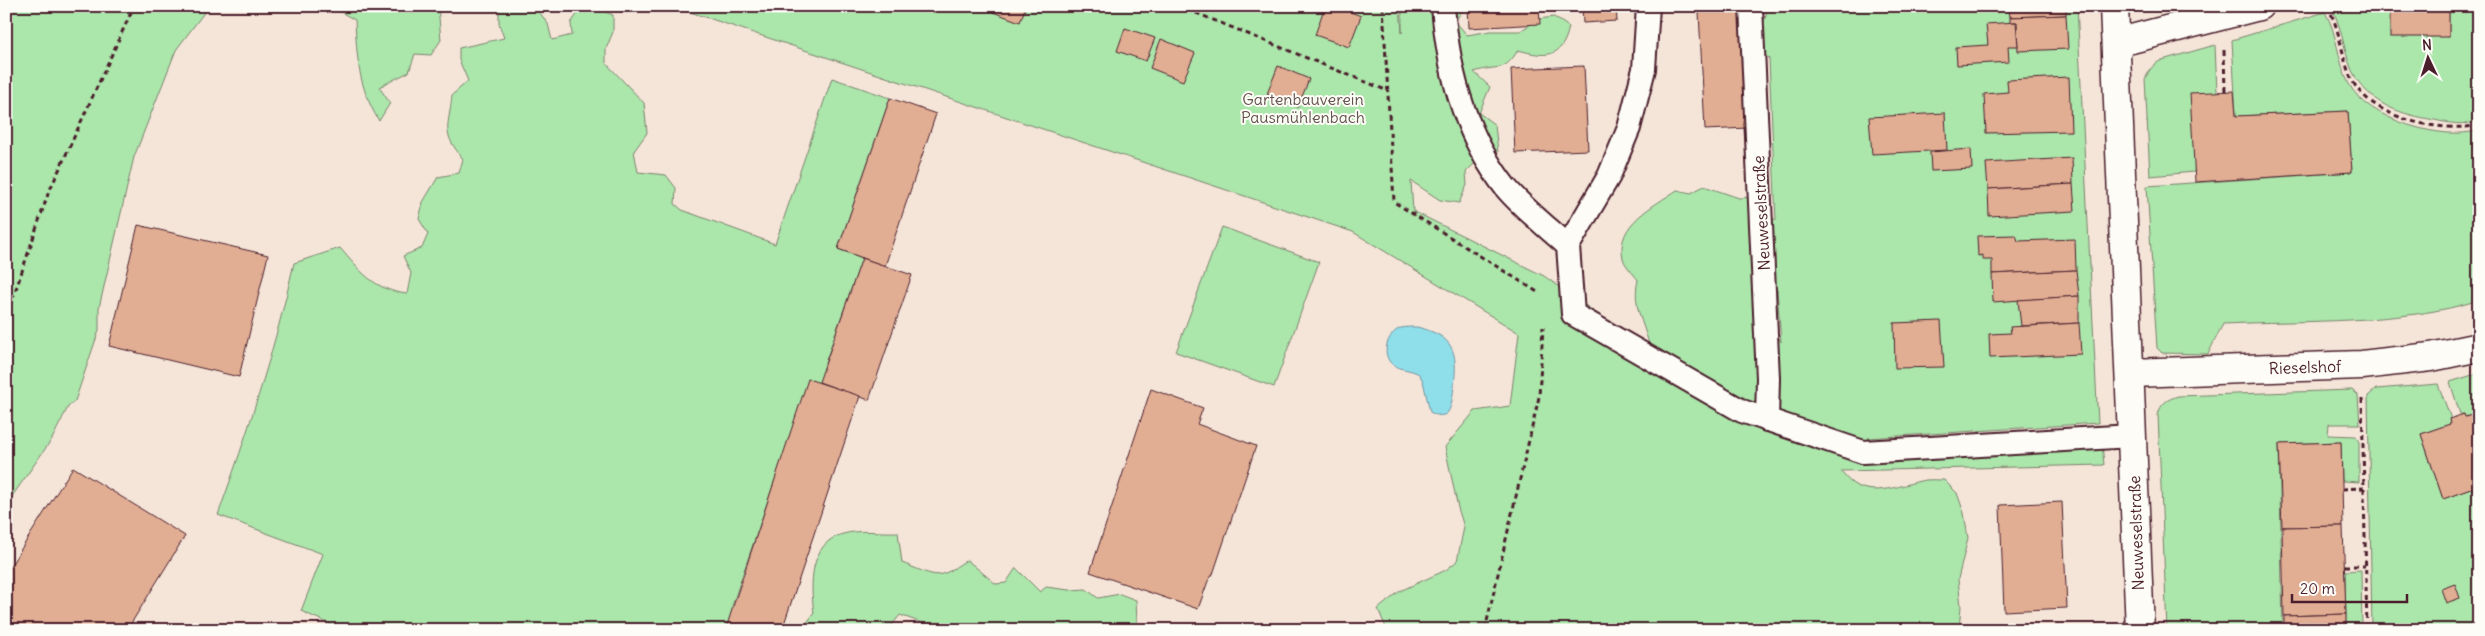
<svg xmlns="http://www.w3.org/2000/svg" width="2485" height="636" font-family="Delius,sans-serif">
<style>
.green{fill:#abe6ab;stroke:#7a826b;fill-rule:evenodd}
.water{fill:#8fdfeb;stroke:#73929e}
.building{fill:#e1ae94;stroke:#4a1f2b}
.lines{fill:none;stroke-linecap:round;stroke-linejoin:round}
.service-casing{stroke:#4a1f2b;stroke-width:26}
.minor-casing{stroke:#4a1f2b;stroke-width:31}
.path{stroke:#4a1f2b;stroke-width:3;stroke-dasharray:5 4;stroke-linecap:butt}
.service{stroke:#fdfcf7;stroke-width:22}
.minor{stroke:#fdfcf7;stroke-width:28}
.labels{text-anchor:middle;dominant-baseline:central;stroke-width:4;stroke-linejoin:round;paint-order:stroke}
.park-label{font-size:16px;fill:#62514b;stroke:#fdfcf7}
.street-label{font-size:16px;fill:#4a1f2b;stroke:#fdfcf7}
</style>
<rect width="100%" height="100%" fill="#f5e5d9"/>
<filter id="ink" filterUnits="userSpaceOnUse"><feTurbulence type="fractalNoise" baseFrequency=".02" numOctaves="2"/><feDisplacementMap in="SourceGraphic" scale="10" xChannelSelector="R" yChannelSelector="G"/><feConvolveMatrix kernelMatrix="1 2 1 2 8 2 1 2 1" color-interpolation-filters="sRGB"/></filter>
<g filter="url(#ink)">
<g class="green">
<path d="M 6,6 L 209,6 L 176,50 L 134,157 L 99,308 L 99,330 L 75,401 L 68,407 L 52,439 L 6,505 Z"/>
<path d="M 330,6 L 438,6 L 441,40 L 431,55 L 415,54 L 409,72 L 379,87 L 390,103 L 379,121 C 358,86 357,59 355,20 Z"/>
<path d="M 499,6 L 535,6 L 548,24 L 552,40 L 572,35 L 571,23 L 580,10 L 598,9 L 613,15 L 613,32 L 606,49 L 606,63 L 644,103 L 647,133 L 634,151 L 638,172 L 666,175 L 676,188 L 675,204 L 682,210 L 775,244 L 832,78 L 890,98 L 838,249 L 862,258 L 825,363 L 831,376 L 830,396 L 790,436 L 732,606 L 748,630 L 343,630 L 301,611 L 323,554 L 218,515 C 248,432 275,349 294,263 L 340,248 C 360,271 374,290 407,294 L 411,273 L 403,256 L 422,248 L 428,234 L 419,219 L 423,202 L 438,177 L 459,173 L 463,159 C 440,130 449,129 452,95 L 468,81 L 459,60 L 459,48 L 504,38 L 499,24 Z"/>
<path d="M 672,6 L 1400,6 L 1402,33 L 1402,6 L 1466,6 L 1455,21 L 1467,35 L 1491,31 L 1520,31 L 1539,19 L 1554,17 L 1569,27 C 1562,60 1545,57 1518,50 C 1504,74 1498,64 1474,72 L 1490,87 L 1479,113 L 1495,125 L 1498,152 L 1474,164 L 1466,172 L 1467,185 L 1459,203 L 1440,200 L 1411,181 L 1413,211 L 1544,276 L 1616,327 L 1649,344 C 1643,321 1632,305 1638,280 C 1634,274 1624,265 1623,258 C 1615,224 1654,206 1677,190 L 1691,193 L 1704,186 L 1739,198 L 1753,197 L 1776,221 L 1769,59 C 1748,39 1767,27 1767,6 L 2077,6 L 2098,423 L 1868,438 L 1876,441 L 2101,432 L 2104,465 L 1841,471 C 1860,501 1892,488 1920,481 C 1928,479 1936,480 1944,480 L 1957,493 L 1964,513 L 1968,538 L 1958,579 L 1961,606 L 1959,630 L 1387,630 L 1378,609 L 1400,591 L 1446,570 L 1457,561 L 1464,527 L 1458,508 L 1445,447 L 1475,411 L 1510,406 L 1519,333 L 1353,232 ZM 1777,290 L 1781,342 L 1775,330 L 1754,318 L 1774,306 Z"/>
<path d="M 2336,6 L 2390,6 L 2449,37 L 2449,6 L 2479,6 L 2479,121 C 2463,126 2449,123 2434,120 C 2402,114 2375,107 2356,78 C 2344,59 2344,31 2332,9 Z"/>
<path d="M 2325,12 C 2338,34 2337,61 2349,84 C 2367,119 2443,142 2479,130 L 2479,300 C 2403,325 2303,320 2223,324 L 2208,354 L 2162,353 L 2157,348 L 2147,186 L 2352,172 L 2348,111 L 2236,116 L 2232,40 Z"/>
<path d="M 2215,45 L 2217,92 L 2194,172 L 2150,176 L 2145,79 C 2149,70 2153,64 2162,60 Z"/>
<path d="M 1222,227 L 1319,262 L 1274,387 L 1176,352 Z"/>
<path d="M 2479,373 L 2479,413 L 2465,417 L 2464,414 L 2460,414 L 2450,382 Z"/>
<path d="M 2438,384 L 2450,416 L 2450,424 L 2421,434 L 2443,499 L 2479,486 L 2479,630 L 2372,630 L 2368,396 L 2376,389 Z"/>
<path d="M 2352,390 L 2358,395 L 2360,424 L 2329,424 L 2328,435 L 2356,436 L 2359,442 L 2359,482 L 2342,481 L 2341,442 L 2279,444 L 2283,630 L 2167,630 L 2158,415 C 2161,403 2166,400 2178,396 Z"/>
<path d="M 898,532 L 902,563 C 914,567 933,578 943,574 C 952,571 959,564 967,560 L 996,584 L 1006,583 L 1016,568 L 1040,592 L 1046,587 L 1069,590 L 1086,589 L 1098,598 L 1120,594 L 1136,600 L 1137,623 L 1144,630 L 943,630 L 941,623 L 922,623 L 900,615 L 888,630 L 806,630 L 806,624 L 814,613 C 810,584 809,543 843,534 C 860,529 880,533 898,532 Z"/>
<path d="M 2361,570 L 2362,630 L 2346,630 L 2345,571 Z"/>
</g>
<path class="water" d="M 1417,327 C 1454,336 1458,351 1454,386 C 1453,393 1452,406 1448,412 C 1443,418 1435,415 1430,412 L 1423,381 L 1419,374 C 1411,369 1400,370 1393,365 C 1380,355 1387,333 1401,328 C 1405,327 1412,327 1417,327 Z"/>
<g class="building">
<path d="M 995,6 L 1026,6 L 1020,22 L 993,12 Z"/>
<path d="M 1325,6 L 1335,6 L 1361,16 L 1349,47 L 1315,35 Z"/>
<path d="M 1468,6 L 1539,6 L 1540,24 L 1469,28 Z"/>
<path d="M 1582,6 L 1616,6 L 1617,21 L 1583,23 Z"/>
<path d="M 2016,6 L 2066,6 L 2066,15 L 2010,17 L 2009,9 L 2016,8 Z"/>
<rect x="2390" y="6" width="59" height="31"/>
<path d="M 1742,10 L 1748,128 L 1705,130 L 1699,12 Z"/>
<path d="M 2066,15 L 2068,49 L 2018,51 L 2017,22 L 2010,22 L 2010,17 Z"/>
<path d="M 2016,22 L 2018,46 L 2008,46 L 2009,62 L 1957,65 L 1956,47 L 1988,45 L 1986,24 Z"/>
<path d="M 1125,28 L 1155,38 L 1146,61 L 1117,51 Z"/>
<path d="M 1161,39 L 1195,53 L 1183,81 L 1150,68 Z"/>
<path d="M 1278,66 L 1309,79 L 1298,107 L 1267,94 Z"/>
<path d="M 1584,66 L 1588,150 L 1515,153 L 1511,69 Z"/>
<path d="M 2069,77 L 2071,131 L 1986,133 L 1984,94 L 2008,92 L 2007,80 Z"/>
<path d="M 2234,91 L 2236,116 L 2348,111 L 2352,172 L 2195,182 L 2190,93 Z"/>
<path d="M 890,98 L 936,114 L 885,266 L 838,249 Z"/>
<path d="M 1945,113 L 1947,150 L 1872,154 L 1869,117 Z"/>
<path d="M 1971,149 L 1972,169 L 1931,171 L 1930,152 Z"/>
<path d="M 2072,158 L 2073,184 L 1988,189 L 1986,163 Z"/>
<path d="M 2073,184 L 2075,211 L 1989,216 L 1988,189 Z"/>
<path d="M 138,225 L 268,255 L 239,377 L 109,346 Z"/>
<path d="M 2016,235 L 2018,241 L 2075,239 L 2076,270 L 1992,274 L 1992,260 L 1983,260 L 1983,255 L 1978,256 L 1977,236 Z"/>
<path d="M 862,258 L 912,275 L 869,400 L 819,382 Z"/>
<path d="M 2076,270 L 2079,296 L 1993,302 L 1992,274 Z"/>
<path d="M 2079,296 L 2079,323 L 2021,326 L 2018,300 Z"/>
<path d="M 1941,321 L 1944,367 L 1895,368 L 1894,323 Z"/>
<path d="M 2079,323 L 2081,354 L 1990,358 L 1989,334 L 2011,333 L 2010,327 Z"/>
<path d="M 808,379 L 860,396 L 782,630 L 743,630 L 727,625 Z"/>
<path d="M 1151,389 L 1203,408 L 1197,424 L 1256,446 L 1213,574 L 1208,581 L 1198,609 L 1090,572 Z"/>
<path d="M 2479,413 L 2479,486 L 2443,499 L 2421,434 L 2450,424 L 2449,419 L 2464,414 L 2465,417 Z"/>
<path d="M 2341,442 L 2343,526 L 2282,527 L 2279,444 Z"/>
<path d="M 73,467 L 185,536 L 127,630 L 6,630 L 6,573 Z"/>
<path d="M 2062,502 L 2067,608 L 2004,611 L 2000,505 Z"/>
<path d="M 2343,526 L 2346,614 L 2284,616 L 2282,527 Z"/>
<path d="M 2455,584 L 2460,598 L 2446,603 L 2441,589 Z"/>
<path d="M 2346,614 L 2346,630 L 2284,630 L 2284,616 Z"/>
</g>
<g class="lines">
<g class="service-casing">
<g id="service">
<path d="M 1443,6 C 1448,71 1465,136 1506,188 C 1524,209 1547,227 1568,246"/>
<path d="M 1648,6 L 1644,69 L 1629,128 L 1609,176 L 1568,246 L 1573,314 L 1742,411 L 1863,452 L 2132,436"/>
<path d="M 1751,6 L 1768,378 L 1767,420"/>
</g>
</g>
<g class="minor-casing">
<g id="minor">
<path d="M 2114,6 L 2140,630"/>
<path d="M 2116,43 L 2259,6"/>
<path d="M 2131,373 L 2362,365 L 2431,357 L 2479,347"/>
</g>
</g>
<g class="path">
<path d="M 1179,6 L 1388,91"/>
<path d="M 1383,6 L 1394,202 L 1539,293"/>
<path d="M 2327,6 C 2340,28 2341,53 2350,76 C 2367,117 2439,134 2479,125"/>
<path d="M 2224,50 L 2225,92"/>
<path d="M 6,306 L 14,295 L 48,194 L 134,6"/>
<path d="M 2362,398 L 2367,630"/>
<path d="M 2342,489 L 2364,488"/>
<path d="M 2344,566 L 2365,566"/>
<path d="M 1485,630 L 1539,397 L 1543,327"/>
</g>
<use href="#service" class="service"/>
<use href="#minor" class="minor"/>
</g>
</g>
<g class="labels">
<g class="park-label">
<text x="1303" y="99">Gartenbauverein<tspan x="1303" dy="18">Pausmühlenbach</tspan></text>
</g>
<g class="street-label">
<text transform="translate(1761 213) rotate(-93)">Neuweselstraße</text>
<text transform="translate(2305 367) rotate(-2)">Rieselshof</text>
<text transform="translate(2136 533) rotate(-92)">Neuweselstraße</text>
</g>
</g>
<rect width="2485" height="636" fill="none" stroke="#fdfcf7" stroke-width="25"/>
<rect x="12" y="12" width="2460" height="611" fill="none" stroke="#4a1f2b" stroke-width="2" filter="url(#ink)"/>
<g transform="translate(2428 58) rotate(356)" stroke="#fdfcf7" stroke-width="4" paint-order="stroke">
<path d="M0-4L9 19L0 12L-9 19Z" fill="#4a1f2b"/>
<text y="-8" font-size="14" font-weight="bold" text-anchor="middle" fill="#4a1f2b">N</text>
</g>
<path d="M2292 594v8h115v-8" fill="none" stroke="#4a1f2b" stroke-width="2.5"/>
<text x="2300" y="594" font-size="15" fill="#4a1f2b" stroke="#fdfcf7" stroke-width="4" paint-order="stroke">20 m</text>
</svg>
